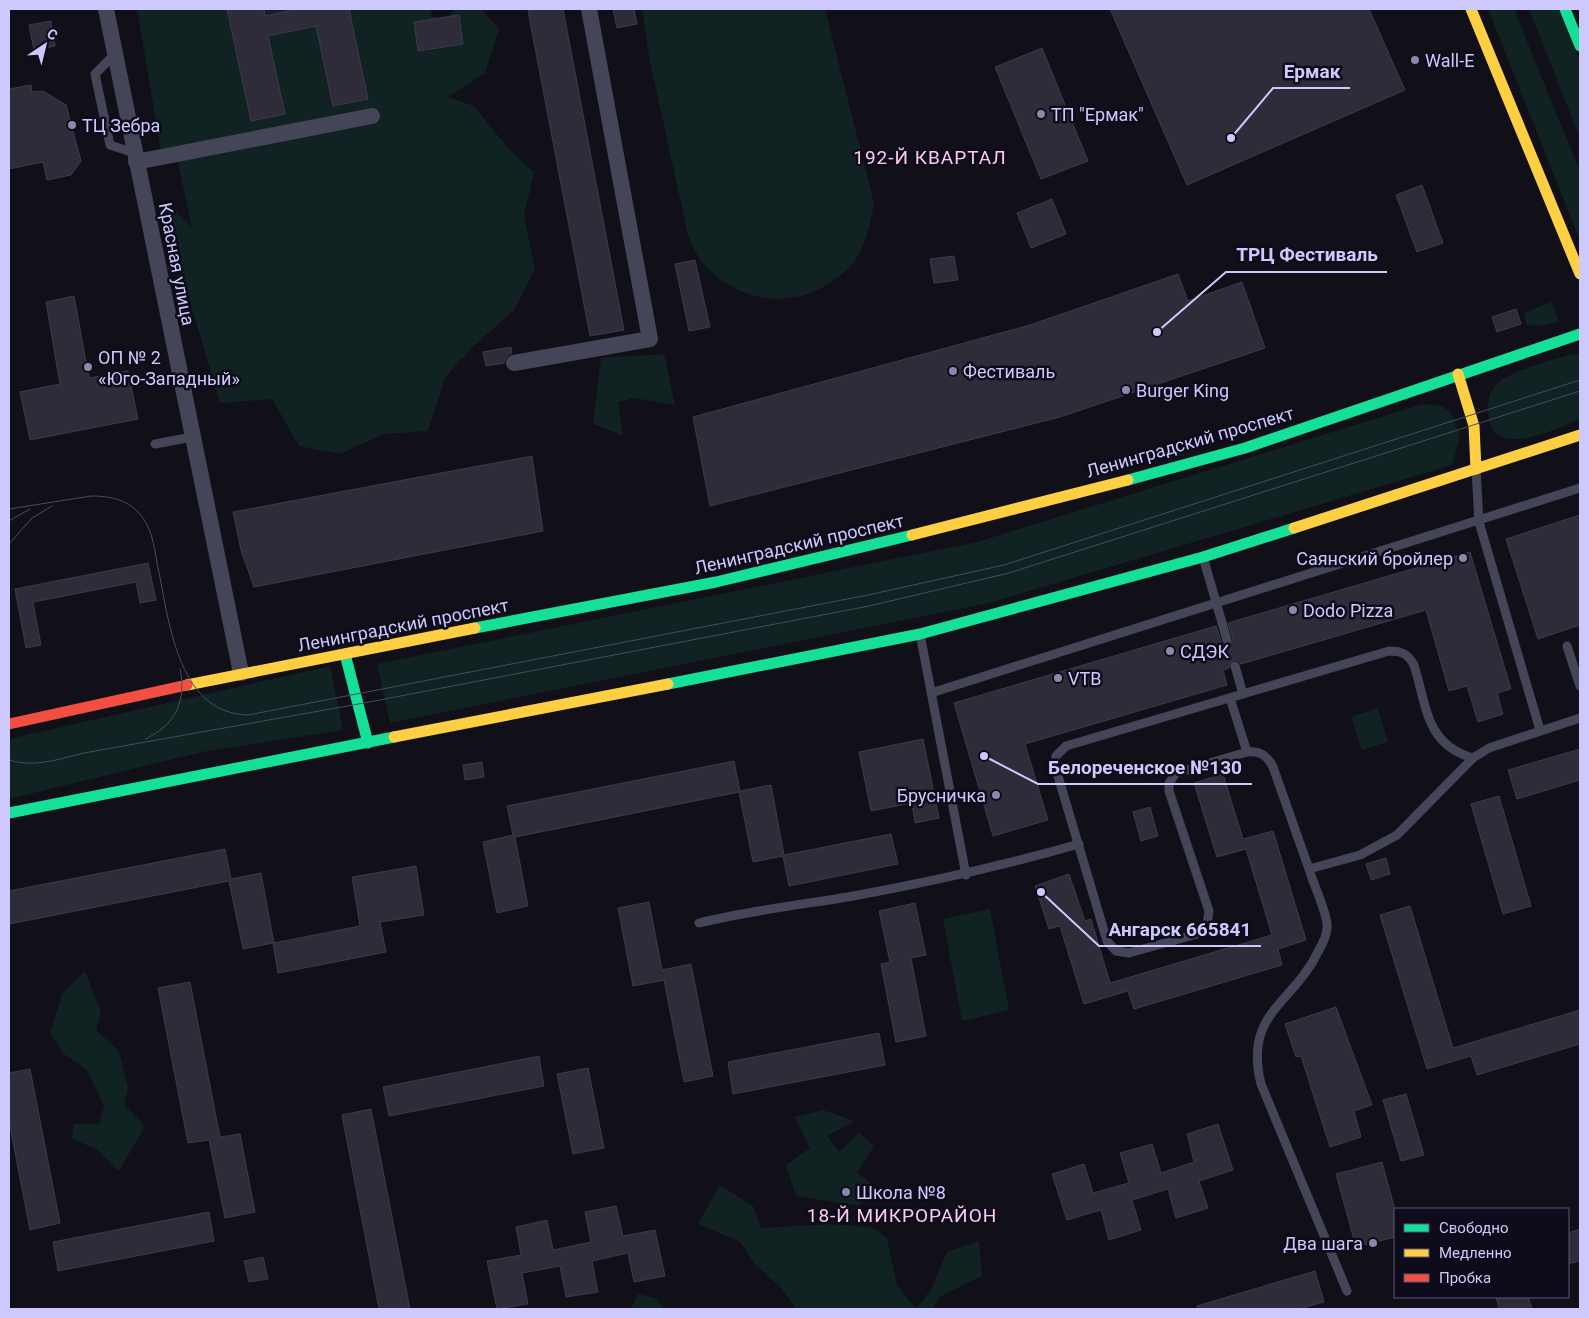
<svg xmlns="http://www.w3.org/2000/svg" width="1589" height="1318" font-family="Roboto,sans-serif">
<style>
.green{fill:#102222}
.building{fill:#2f2c3a;stroke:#3c3a4c}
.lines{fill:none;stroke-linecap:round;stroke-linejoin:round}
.lane{stroke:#454558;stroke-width:9}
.street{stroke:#454558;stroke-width:16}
.fast{stroke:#16e098;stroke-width:11}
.slow{stroke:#ffcf43;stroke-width:11}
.jam{stroke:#f24e42;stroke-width:11}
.tram{stroke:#3f525f;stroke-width:1}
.poi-dot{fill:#8b88ac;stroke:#0e0c1b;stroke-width:2}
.labels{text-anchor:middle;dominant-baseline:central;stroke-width:5;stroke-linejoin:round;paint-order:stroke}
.poi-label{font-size:18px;fill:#cdc9fc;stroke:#0e0c1b;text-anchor:start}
.street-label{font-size:18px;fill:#cdc9fc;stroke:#0e0c1b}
.neighbourhood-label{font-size:19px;letter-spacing:1px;fill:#fccbec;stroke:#0e0c1b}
.leader{fill:none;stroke:#cdc9fc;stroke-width:2}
.callout-dot{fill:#cdc9fc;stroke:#0e0c1b;stroke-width:2}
.callout-label{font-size:19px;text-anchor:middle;font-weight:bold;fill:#cdc9fc;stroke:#0e0c1b;stroke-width:5;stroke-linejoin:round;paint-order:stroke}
</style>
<rect width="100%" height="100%" fill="#111018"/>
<g class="green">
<path d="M 137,9 L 432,9 L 431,15 L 442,22 L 456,9 L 481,9 L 499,29 L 485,73 L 448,97 L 474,106 L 508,148 L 534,173 L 524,215 L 535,269 L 514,310 L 465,354 L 466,357 L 462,358 L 445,378 L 428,431 L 384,434 L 340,454 L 299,446 L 272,399 L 220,403 L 176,254 L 172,207 L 192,228 L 175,149 L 161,151 Z"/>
<path d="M 642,9 L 825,9 L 874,203 C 871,222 867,240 857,257 C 850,270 835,280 823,287 C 783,310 731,298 702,262 C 696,255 692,244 688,235 L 649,57 Z"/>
<path d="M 1488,9 L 1514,9 L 1580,172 L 1580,240 Z"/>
<path d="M 1529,9 L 1559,9 L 1580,62 L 1580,138 Z"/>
<path d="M 1551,302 L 1559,321 L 1542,326 L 1527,325 L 1524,313 Z"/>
<path d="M 1580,353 L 1580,419 C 1556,429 1490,462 1488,412 C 1487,400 1490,388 1500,381 C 1515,370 1562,356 1580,353 Z"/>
<path d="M 664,354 L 675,405 L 634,398 L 618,402 L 623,435 L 593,424 L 601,358 Z"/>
<path d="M 1423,404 L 1441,406 L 1451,412 L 1460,437 L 1452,465 L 989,603 L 390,723 L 377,664 L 977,542 Z"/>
<path d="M 330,666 L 343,730 L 202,752 L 9,799 L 9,739 Z"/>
<path d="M 1378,708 L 1388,742 L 1362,750 L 1351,717 Z"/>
<path d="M 990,909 L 1009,1010 L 962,1021 L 943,919 Z"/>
<path d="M 85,971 L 101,1013 L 96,1030 L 119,1051 L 128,1088 L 124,1105 L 145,1126 L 119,1171 L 96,1149 L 72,1139 L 74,1124 L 99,1124 L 104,1106 L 87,1070 L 64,1054 L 50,1033 L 62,994 Z"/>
<path d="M 823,1110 L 855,1121 L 827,1136 L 839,1152 L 859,1133 L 874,1146 L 857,1173 L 875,1186 L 859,1206 L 796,1196 L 786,1165 L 810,1148 L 795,1117 Z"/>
<path d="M 720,1185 L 753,1206 L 761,1228 L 831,1224 L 870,1227 L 887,1238 L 897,1285 L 916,1309 L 796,1309 L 781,1288 L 754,1263 L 740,1242 L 698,1224 Z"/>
<path d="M 979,1241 L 982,1276 L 939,1297 L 933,1309 L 916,1309 L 932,1288 L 947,1252 Z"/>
<path d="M 638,1294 L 655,1298 L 665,1309 L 631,1309 Z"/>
</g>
<g class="building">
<path d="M 227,9 L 264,9 L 265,16 L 300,9 L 349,9 L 368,99 L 333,106 L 316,26 L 268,36 L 285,114 L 251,121 Z"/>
<path d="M 540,9 L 563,9 L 624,330 L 590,336 L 528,11 Z"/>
<path d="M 613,9 L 634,9 L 637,24 L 617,28 Z"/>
<path d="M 1110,9 L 1369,9 L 1405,90 L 1187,185 Z"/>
<path d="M 459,15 L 463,44 L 418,51 L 414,22 Z"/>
<path d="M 51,21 L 55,46 L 34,50 L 29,25 Z"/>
<path d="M 1042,48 L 1088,161 L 1041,179 L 995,67 Z"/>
<path d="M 31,85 L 32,92 L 43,91 L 66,105 L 81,161 L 71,175 L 47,180 L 43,162 L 9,169 L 9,89 Z"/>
<path d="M 1422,185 L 1443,243 L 1417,252 L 1396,195 Z"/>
<path d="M 1052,199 L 1066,234 L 1031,248 L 1017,213 Z"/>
<path d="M 954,256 L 958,280 L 934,283 L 930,259 Z"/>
<path d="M 695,260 L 710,327 L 689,331 L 675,264 Z"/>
<path d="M 1178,274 L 1188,301 L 1242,282 L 1265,348 L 1060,417 L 710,506 L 693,417 L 1030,325 Z"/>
<path d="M 74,296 L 89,378 L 128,371 L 138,419 L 30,440 L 20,392 L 60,384 L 46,302 Z"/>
<path d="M 1516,309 L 1521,324 L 1497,332 L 1492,317 Z"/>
<path d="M 511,347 L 512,353 L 507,356 L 504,363 L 486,366 L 483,352 Z"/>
<path d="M 532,456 L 543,531 L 254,587 L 241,550 L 233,512 Z"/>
<path d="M 1580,515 L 1580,625 L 1538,639 L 1506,539 Z"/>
<path d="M 1470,552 L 1511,689 L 1497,693 L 1503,714 L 1478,722 L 1467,686 L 1449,691 L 1426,610 L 1241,664 L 1237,660 L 1233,660 L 1229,668 L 1223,670 L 1227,685 L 1025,744 L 1048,820 L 993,836 L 954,703 L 1216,626 L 1222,644 L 1229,646 L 1233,639 L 1228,623 Z"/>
<path d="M 148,563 L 156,600 L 140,603 L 136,582 L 33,602 L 41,645 L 26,648 L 15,589 Z"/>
<path d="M 923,739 L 939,818 L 915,823 L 912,803 L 871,811 L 859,752 Z"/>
<path d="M 1580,749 L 1580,780 L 1517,799 L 1508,770 Z"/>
<path d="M 734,761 L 740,791 L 771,785 L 784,855 L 891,834 L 898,864 L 789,886 L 783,856 L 753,862 L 739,792 L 515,837 L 528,906 L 497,913 L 483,842 L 513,835 L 507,806 Z"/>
<path d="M 482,762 L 484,777 L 465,780 L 463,765 Z"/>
<path d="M 1223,774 L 1243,839 L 1273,831 L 1306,940 L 1278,949 L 1282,965 L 1134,1009 L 1128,991 L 1084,1004 L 1060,926 L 1049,929 L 1035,886 L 1069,874 L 1085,921 L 1091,919 L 1110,983 L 1272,935 L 1246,849 L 1217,857 L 1194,783 Z"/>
<path d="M 1499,796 L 1531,906 L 1503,914 L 1471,804 Z"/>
<path d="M 1150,807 L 1158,836 L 1141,841 L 1133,812 Z"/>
<path d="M 225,849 L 231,879 L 261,873 L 274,943 L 360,926 L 352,877 L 416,866 L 424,915 L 380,922 L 386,952 L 278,973 L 273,943 L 243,949 L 229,881 L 9,924 L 9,891 Z"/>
<path d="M 1386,858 L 1390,874 L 1371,880 L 1366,864 Z"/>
<path d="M 649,902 L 662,970 L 691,964 L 713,1076 L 684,1082 L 664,980 L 633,986 L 618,908 Z"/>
<path d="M 915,903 L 926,955 L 911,958 L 926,1036 L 896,1042 L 881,964 L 890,962 L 879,911 Z"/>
<path d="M 1410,906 L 1453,1048 L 1580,1010 L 1580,1044 L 1477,1075 L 1471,1056 L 1427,1069 L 1380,915 Z"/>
<path d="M 190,982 L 220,1137 L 240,1134 L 255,1212 L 225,1218 L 209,1140 L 188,1143 L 158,988 Z"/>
<path d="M 1336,1007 L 1372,1105 L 1354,1111 L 1361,1137 L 1330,1147 L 1301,1056 L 1296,1057 L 1285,1024 Z"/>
<path d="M 879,1033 L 885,1065 L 733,1094 L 728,1062 Z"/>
<path d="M 539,1056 L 544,1086 L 389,1116 L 383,1087 Z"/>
<path d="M 588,1068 L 604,1148 L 573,1154 L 557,1074 Z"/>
<path d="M 30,1069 L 60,1223 L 30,1230 L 9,1121 L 9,1073 Z"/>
<path d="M 1406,1094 L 1424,1155 L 1401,1161 L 1383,1100 Z"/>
<path d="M 371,1109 L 410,1309 L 379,1309 L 342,1115 Z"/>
<path d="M 1218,1124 L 1233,1170 L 1199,1181 L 1208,1208 L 1176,1218 L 1168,1189 L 1132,1200 L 1141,1230 L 1109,1240 L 1101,1210 L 1067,1220 L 1052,1174 L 1084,1164 L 1093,1193 L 1129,1183 L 1120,1153 L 1152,1144 L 1161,1173 L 1194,1162 L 1187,1134 Z"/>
<path d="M 1382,1162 L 1395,1210 L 1395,1237 L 1356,1247 L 1336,1174 Z"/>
<path d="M 616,1206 L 623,1236 L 655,1230 L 665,1276 L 634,1282 L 628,1253 L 592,1261 L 598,1292 L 566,1297 L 560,1266 L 522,1273 L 528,1304 L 497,1309 L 487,1261 L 521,1255 L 516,1227 L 547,1220 L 553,1250 L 591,1242 L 585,1212 Z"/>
<path d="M 209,1212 L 214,1241 L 58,1271 L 53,1242 Z"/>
<path d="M 1580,1229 L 1580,1261 L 1568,1264 L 1568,1233 Z"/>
<path d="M 263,1257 L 268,1279 L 249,1282 L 244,1261 Z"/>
<path d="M 1315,1271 L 1324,1302 L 1299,1309 L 1198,1309 L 1197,1306 Z"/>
<path d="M 1496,1297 L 1528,1297 L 1532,1309 L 1499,1309 Z"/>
</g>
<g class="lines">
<g class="lane">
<path d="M 114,55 L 95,74 L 110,145 L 134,153"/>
<path d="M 155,444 L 192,437"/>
<path d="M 1476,469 L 1479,522 L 1540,730"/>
<path d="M 1203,557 L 1227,640"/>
<path d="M 920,634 L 966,875"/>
<path d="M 1567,646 L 1580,686"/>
<path d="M 1235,666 L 1243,694"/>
<path d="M 931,693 L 1580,488"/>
<path d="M 1230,698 L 1247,752"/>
<path d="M 1309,869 L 1273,767 C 1267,755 1260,751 1247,752 L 1176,773 L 1169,783 L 1169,791 L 1209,911 L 1207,925 L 1197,934 L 1129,953 L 1116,951 L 1107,941 L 1055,766 L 1056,756 L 1066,746 L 1389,651 C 1402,651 1408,654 1414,665 C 1427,707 1426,745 1473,758"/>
<path d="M 699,923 C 748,911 798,905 848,897 C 926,883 1002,866 1079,844"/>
<path d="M 1347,1291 L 1261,1084 C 1243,1012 1294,1004 1319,950 C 1323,943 1328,932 1327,924 C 1326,911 1313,883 1309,869 L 1360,855 L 1397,835 L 1473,758 L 1489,748 L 1580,718"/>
</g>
<g class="street">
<path d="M 106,9 L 241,673"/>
<path d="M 136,162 L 372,116"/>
<path d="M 514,363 L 650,339 L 589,9"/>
</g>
<g class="fast">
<path d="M 1565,9 L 1580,46"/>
<path d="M 1128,480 L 1245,448 L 1580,334"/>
<path d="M 475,628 L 716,582 L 912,535"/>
<path d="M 345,654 L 368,743"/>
<path d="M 668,684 L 920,634 L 1203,557 L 1294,528"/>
<path d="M 9,813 L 394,737"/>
</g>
<g class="slow">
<path d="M 1471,9 L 1580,274"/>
<path d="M 1458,374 L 1474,426 L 1476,469"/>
<path d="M 1294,528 L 1580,435"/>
<path d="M 912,535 L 1128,480"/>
<path d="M 187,685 L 475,628"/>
<path d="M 394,737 L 668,684"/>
</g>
<path class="jam" d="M 9,724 L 187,685"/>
<g class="tram">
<path d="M 9,509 L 91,496 C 109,496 126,499 139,513 C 152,527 154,546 157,563 C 169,616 175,713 248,715 L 868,595 L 1004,565 L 1580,380"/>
<path d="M 9,521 L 30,509"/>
<path d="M 9,544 L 32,518 L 52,506"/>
<path d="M 145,739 C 175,726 187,701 180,669"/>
<path d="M 9,760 C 35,768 59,759 84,753 L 364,703 L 869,606 L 1009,573 L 1580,391"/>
</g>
</g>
<g class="poi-dot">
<circle cx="1415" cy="60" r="5"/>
<circle cx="1041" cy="114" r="5"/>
<circle cx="72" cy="125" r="5"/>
<circle cx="88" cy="367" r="5"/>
<circle cx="953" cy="371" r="5"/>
<circle cx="1126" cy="390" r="5"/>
<circle cx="1463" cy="558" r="5"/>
<circle cx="1293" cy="610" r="5"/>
<circle cx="1170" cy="651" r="5"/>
<circle cx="1058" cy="678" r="5"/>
<circle cx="996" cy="795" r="5"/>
<circle cx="846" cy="1192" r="5"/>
<circle cx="1373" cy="1243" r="5"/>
</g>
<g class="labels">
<g class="poi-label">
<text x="1425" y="60">Wall-E</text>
<text x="1051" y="114">ТП "Ермак"</text>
<text x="82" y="125">ТЦ Зебра</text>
<text x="98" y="357">ОП № 2<tspan x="98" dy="21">«Юго-Западный»</tspan></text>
<text x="963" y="371">Фестиваль</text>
<text x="1136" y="390">Burger King</text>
<text x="1453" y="558" text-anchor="end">Саянский бройлер</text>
<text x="1303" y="610">Dodo Pizza</text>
<text x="1180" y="651">СДЭК</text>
<text x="1068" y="678">VTB</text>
<text x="986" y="795" text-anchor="end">Брусничка</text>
<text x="856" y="1192">Школа №8</text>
<text x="1363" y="1243" text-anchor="end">Два шага</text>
</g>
<g class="street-label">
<text transform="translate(177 264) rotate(79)">Красная улица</text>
<text transform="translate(1190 442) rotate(-16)">Ленинградский проспект</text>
<text transform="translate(799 544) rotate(-13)">Ленинградский проспект</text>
<text transform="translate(403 625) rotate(-11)">Ленинградский проспект</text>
</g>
<g class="neighbourhood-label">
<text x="930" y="157">192-Й КВАРТАЛ</text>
<text x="902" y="1215">18-Й МИКРОРАЙОН</text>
</g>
</g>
<path class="leader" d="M1231 138L1273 88H1350M1157 332L1226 272H1387M984 756L1038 784H1252M1041 892L1099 946H1261"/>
<g class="callout-dot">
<circle cx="1231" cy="138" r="5"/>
<circle cx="1157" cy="332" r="5"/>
<circle cx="984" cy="756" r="5"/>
<circle cx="1041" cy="892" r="5"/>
</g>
<g class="callout-label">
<text x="1312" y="78">Ермак</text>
<text x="1307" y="261">ТРЦ Фестиваль</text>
<text x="1145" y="774">Белореченское №130</text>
<text x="1180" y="936">Ангарск 665841</text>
</g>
<rect width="1589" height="1318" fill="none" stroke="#cdc9fc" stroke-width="20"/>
<rect x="1394" y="1208" width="175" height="90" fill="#0e0c1b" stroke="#5a5875"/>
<rect x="1404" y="1224" width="25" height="8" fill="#16e098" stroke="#5a5875"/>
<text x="1439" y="1233" font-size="15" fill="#cdc9fc">Свободно</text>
<rect x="1404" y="1249" width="25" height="8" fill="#ffcf43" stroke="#5a5875"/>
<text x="1439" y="1258" font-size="15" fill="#cdc9fc">Медленно</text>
<rect x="1404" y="1274" width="25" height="8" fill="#f24e42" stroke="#5a5875"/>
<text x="1439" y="1283" font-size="15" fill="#cdc9fc">Пробка</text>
<g transform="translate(45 45) rotate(35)" stroke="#0e0c1b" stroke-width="4" paint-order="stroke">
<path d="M0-4L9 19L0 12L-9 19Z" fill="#cdc9fc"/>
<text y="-8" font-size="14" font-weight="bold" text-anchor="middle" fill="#cdc9fc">С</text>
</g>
</svg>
